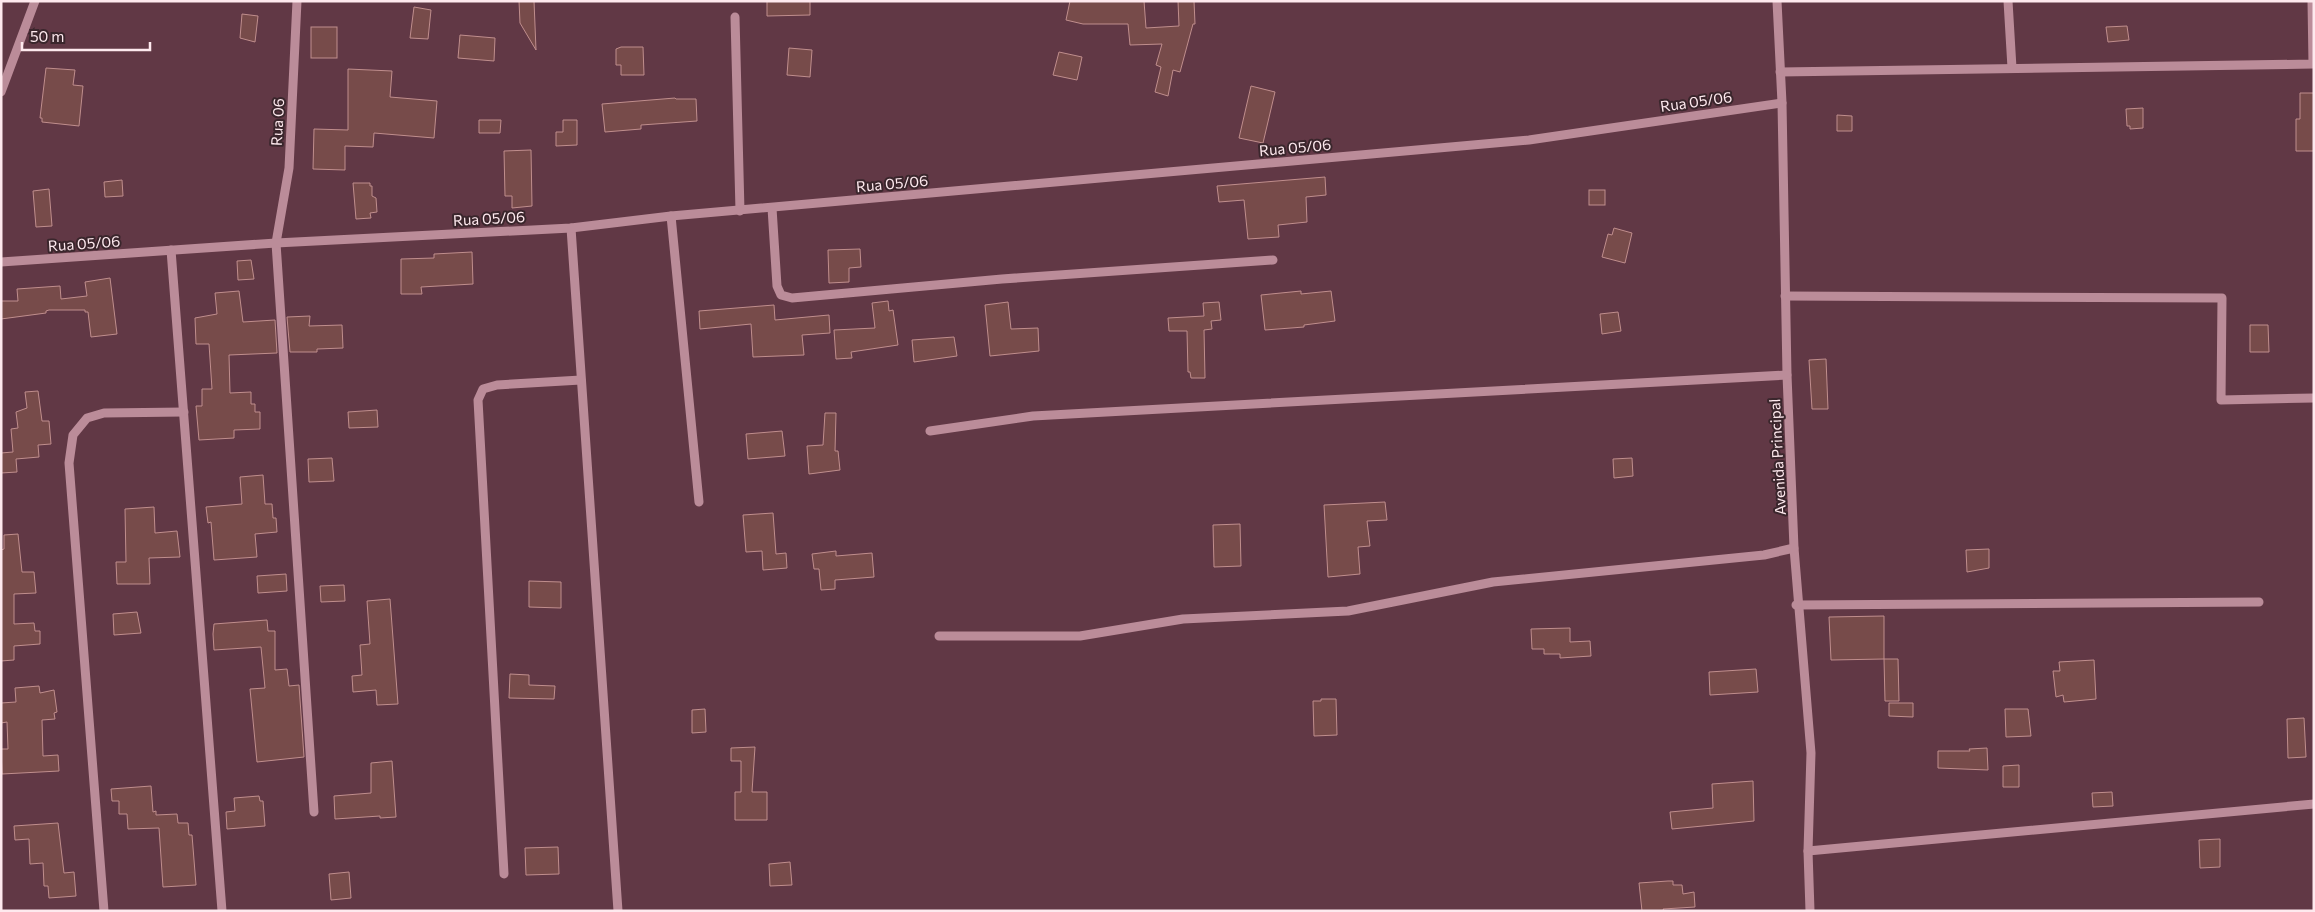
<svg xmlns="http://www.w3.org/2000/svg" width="2315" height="912" font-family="Commissioner,sans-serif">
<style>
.building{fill:#774b4a;stroke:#c08e8d}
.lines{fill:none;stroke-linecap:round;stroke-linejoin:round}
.minor{stroke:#bb8c99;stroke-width:9}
.labels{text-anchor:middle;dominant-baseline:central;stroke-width:4;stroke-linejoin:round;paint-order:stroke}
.street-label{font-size:15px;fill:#fee9ee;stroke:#3a262c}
</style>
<rect width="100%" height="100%" fill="#613845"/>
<g class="building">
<path d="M 519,1 L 534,1 L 536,50 L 520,23 Z"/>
<path d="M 767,1 L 810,1 L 810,15 L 767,16 Z"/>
<path d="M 1070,1 L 1144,1 L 1146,28 L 1179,26 L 1178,1 L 1194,1 L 1195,24 L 1193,24 L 1180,72 L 1173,70 L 1168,96 L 1155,92 L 1161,67 L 1156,65 L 1162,44 L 1130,45 L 1128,24 L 1083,24 L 1066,20 Z"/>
<path d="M 414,7 L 431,10 L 428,39 L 410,38 Z"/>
<path d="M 242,14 L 258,16 L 255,42 L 240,38 Z"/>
<path d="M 2127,26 L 2129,40 L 2108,42 L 2106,27 Z"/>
<rect x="311" y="27" width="26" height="31"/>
<path d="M 460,35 L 495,38 L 494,61 L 458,58 Z"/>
<path d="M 621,47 L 643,47 L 644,75 L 621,75 L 621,65 L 616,65 L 616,49 Z"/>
<path d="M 789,48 L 812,50 L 810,77 L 787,75 Z"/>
<path d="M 1059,52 L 1082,57 L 1077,80 L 1053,75 Z"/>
<path d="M 46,68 L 75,70 L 73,85 L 83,86 L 79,126 L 42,122 L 42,118 L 40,118 Z"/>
<path d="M 348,69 L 392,71 L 390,97 L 437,101 L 434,138 L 374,133 L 373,147 L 345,146 L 345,170 L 313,169 L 314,129 L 348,130 Z"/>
<path d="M 1251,86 L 1275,92 L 1263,143 L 1239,138 Z"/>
<path d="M 2300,93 L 2314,93 L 2314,151 L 2296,151 L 2296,119 L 2300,119 Z"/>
<path d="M 675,98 L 676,99 L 696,99 L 697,121 L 641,125 L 641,129 L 605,132 L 602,104 Z"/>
<path d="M 2143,108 L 2143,128 L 2130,129 L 2130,126 L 2127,126 L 2126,109 Z"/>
<path d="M 1837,115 L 1852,116 L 1852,131 L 1837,131 Z"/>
<path d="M 479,120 L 501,120 L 500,133 L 479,133 Z"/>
<path d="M 563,120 L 577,120 L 577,145 L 556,146 L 556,132 L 563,132 Z"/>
<path d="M 531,150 L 532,206 L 512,208 L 512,196 L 505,196 L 504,151 Z"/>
<path d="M 1325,177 L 1326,195 L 1306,197 L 1307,222 L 1278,225 L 1279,237 L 1248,239 L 1244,200 L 1219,202 L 1217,186 Z"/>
<path d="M 122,180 L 123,196 L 105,197 L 104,182 Z"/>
<path d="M 353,183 L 370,183 L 370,186 L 372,186 L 372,196 L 376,198 L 377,212 L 370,213 L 371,218 L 356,219 Z"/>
<path d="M 49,189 L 52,226 L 36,227 L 33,191 Z"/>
<rect x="1589" y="190" width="16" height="15"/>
<path d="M 1614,228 L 1632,233 L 1625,263 L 1602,257 L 1608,234 L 1612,235 Z"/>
<path d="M 860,249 L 861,267 L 849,268 L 849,282 L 829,283 L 828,250 Z"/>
<path d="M 472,252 L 473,284 L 421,287 L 422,294 L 401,294 L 401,259 L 434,258 L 434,254 Z"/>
<path d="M 251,260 L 254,279 L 238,280 L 237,261 Z"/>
<path d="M 110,278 L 117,334 L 91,337 L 88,312 L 85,312 L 85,310 L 49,310 L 46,311 L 46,313 L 1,319 L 1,301 L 18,301 L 17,289 L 60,286 L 61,299 L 87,296 L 85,282 Z"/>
<path d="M 239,291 L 243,322 L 275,320 L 277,353 L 229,355 L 230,393 L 251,392 L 251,404 L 255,404 L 255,412 L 260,412 L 260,429 L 234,430 L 234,438 L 199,440 L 196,406 L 202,406 L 202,389 L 212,389 L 209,344 L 196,344 L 195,318 L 217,314 L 215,293 Z"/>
<path d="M 1301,291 L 1301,294 L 1331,291 L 1335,321 L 1304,325 L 1304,327 L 1265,330 L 1261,295 Z"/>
<path d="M 888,301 L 889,311 L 893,310 L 898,345 L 851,352 L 852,358 L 836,359 L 834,330 L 875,328 L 872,303 Z"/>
<path d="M 1008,302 L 1011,329 L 1038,328 L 1039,351 L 990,356 L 985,305 Z"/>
<path d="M 1219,302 L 1221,320 L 1211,321 L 1212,329 L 1204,330 L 1205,378 L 1191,378 L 1190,372 L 1188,372 L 1187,331 L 1169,331 L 1168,318 L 1204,316 L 1203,303 Z"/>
<path d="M 774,305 L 775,320 L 829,315 L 830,333 L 802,335 L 804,355 L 753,357 L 751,324 L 700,329 L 699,311 Z"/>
<path d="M 1618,312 L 1621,331 L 1602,334 L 1600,314 Z"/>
<path d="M 310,316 L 309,326 L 342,325 L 343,348 L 317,349 L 317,352 L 290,352 L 287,317 Z"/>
<path d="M 2250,325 L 2268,325 L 2269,352 L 2250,352 Z"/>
<path d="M 954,337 L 957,356 L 914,362 L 912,340 Z"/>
<path d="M 1826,359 L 1828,409 L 1812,409 L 1809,360 Z"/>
<path d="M 38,391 L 42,421 L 49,421 L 51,444 L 38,445 L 39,457 L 16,459 L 17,472 L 1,473 L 1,453 L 13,452 L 11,429 L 18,428 L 16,412 L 27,408 L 25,392 Z"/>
<path d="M 377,410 L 378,427 L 349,428 L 348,412 Z"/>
<path d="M 825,413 L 836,413 L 835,451 L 838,451 L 840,470 L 809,474 L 807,446 L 823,445 Z"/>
<path d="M 782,431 L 785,456 L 748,459 L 746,434 Z"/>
<path d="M 332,458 L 334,481 L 309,482 L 308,459 Z"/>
<path d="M 1632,458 L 1633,476 L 1614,478 L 1613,459 Z"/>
<path d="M 263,475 L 265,504 L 272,504 L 273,518 L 276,518 L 277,532 L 255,534 L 257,557 L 214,560 L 211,522 L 208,523 L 206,507 L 242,504 L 240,477 Z"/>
<path d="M 1385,502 L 1387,520 L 1367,521 L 1370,546 L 1358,547 L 1360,574 L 1328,577 L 1324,505 Z"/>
<path d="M 154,507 L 155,533 L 177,531 L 180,557 L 149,558 L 150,584 L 117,584 L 116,562 L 126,562 L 125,509 Z"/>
<path d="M 773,513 L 776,554 L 786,553 L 787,568 L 763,570 L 762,551 L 746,552 L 743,515 Z"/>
<path d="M 1240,524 L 1241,566 L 1214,567 L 1213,525 Z"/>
<path d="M 18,534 L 22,572 L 34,572 L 36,593 L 14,594 L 14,624 L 34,623 L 35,631 L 40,631 L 40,644 L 14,646 L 14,660 L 1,661 L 1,550 L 4,549 L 4,535 Z"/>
<path d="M 1989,549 L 1989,568 L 1967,572 L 1966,550 Z"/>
<path d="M 836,551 L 836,556 L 872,553 L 874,577 L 835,580 L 835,589 L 821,590 L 819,569 L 814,569 L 812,554 Z"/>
<path d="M 286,574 L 287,591 L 258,593 L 257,576 Z"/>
<path d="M 529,581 L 561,582 L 561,608 L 529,607 Z"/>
<path d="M 344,585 L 345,601 L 321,602 L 320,586 Z"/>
<path d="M 390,599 L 398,704 L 377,705 L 376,690 L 353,692 L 352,676 L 362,675 L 360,645 L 370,644 L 367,601 Z"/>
<path d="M 137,612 L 141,633 L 114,635 L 113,614 Z"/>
<path d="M 1884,616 L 1884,659 L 1831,660 L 1829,617 Z"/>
<path d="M 267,620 L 268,631 L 275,631 L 275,670 L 287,669 L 289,686 L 299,685 L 304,757 L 257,762 L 250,689 L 265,688 L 261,647 L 214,650 L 213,634 L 214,624 Z"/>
<path d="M 1570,628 L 1570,642 L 1590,641 L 1591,656 L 1560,658 L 1560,654 L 1544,654 L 1544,649 L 1532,649 L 1531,629 Z"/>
<path d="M 1884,659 L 1898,659 L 1899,701 L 1885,701 Z"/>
<path d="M 2094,660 L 2096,699 L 2064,702 L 2063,695 L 2056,697 L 2053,671 L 2060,671 L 2059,662 Z"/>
<path d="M 1756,669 L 1758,692 L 1710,695 L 1709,672 Z"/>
<path d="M 510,674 L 529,675 L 529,685 L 555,686 L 554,699 L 509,698 Z"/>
<path d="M 39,686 L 40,693 L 54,690 L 57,712 L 54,713 L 55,719 L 42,720 L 43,756 L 58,755 L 59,771 L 2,774 L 1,749 L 8,749 L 7,722 L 1,723 L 1,703 L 16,702 L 15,688 Z"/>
<path d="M 1321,699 L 1336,699 L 1337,735 L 1314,736 L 1313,701 L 1321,701 Z"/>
<path d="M 1889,703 L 1913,703 L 1913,717 L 1889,716 Z"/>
<path d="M 705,709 L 706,732 L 692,733 L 692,710 Z"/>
<path d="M 2005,709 L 2028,709 L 2031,736 L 2006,737 Z"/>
<path d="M 2304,718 L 2306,757 L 2288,758 L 2287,719 Z"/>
<path d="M 755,747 L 752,792 L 767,792 L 767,820 L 735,820 L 735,792 L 741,792 L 741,761 L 731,761 L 731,748 Z"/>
<path d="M 1987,748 L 1988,770 L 1938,768 L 1938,751 L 1970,751 L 1969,749 Z"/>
<path d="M 392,761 L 396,817 L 380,818 L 380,816 L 335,819 L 334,796 L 371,793 L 371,763 Z"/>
<path d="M 2019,765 L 2019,787 L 2003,787 L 2003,766 Z"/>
<path d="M 1753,781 L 1754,821 L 1672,829 L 1670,812 L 1713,808 L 1712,784 Z"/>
<path d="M 151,786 L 153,812 L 156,811 L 156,815 L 177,814 L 178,823 L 188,823 L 189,835 L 192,835 L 196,885 L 163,887 L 159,828 L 128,829 L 127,814 L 119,814 L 119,801 L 112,801 L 111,789 Z"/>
<path d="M 2112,792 L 2113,806 L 2093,807 L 2092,793 Z"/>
<path d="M 259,796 L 260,801 L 263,801 L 265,826 L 227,829 L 226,812 L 235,811 L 234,798 Z"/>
<path d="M 58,823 L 64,873 L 74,872 L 76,896 L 49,898 L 48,886 L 44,886 L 43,863 L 30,864 L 29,839 L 15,840 L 14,826 Z"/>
<path d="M 2220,839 L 2220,867 L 2200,868 L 2199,840 Z"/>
<path d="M 558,847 L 559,874 L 526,875 L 525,848 Z"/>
<path d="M 790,862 L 792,885 L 770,886 L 769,864 Z"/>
<path d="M 349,872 L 351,898 L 331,900 L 329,874 Z"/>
<path d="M 1668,881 L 1673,881 L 1673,885 L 1682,885 L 1683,894 L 1694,892 L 1695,907 L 1663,909 L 1664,911 L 1642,911 L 1639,883 Z"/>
</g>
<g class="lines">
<g class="minor">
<path d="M 297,1 L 289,168 L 276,243 L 314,812"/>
<path d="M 1777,1 L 1782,103 L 1787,375 L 1794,548 L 1811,753 L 1808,851 L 1810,911"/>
<path d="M 2008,1 L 2012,68"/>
<path d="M 735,17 L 740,211"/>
<path d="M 1780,72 L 2313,64 L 2312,1"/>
<path d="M 1,92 L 35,1"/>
<path d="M 772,208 L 777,286 L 781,295 L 792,298 L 1002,279 L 1273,260"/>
<path d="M 671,216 L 699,502"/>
<path d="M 571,228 L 618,911"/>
<path d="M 171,250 L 222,911"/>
<path d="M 1,262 L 276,243 L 571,228 L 671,216 L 1529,140 L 1782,103"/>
<path d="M 1785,296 L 2222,298 L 2221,400 L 2314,398"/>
<path d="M 930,431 L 1033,416 L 1787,375"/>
<path d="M 1796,605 L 2259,602"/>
<path d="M 939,636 L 1080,636 L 1183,619 L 1348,611 L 1493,582 L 1764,555 L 1794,548"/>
<path d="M 1808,851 L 2314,804"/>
<path d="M 504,874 L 478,400 L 483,389 L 497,385 L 581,380"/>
<path d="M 104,911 L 69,463 L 73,435 L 87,418 L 104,413 L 184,412"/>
</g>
</g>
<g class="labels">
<g class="street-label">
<text transform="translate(1696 101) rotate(-8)">Rua 05/06</text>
<text transform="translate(277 122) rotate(-87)">Rua 06</text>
<text transform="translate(1295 147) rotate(-5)">Rua 05/06</text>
<text transform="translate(892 183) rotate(-5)">Rua 05/06</text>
<text transform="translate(489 218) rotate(-3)">Rua 05/06</text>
<text transform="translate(84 243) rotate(-4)">Rua 05/06</text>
<text transform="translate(1777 457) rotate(-93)">Avenida Principal</text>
</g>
</g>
<rect width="2315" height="912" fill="none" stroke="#fee9ee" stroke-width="5"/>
<path d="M22 42v8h128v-8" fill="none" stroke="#fee9ee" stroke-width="2.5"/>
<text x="30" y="42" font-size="15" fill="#fee9ee" stroke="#3a262c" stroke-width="4" paint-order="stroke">50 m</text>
</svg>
